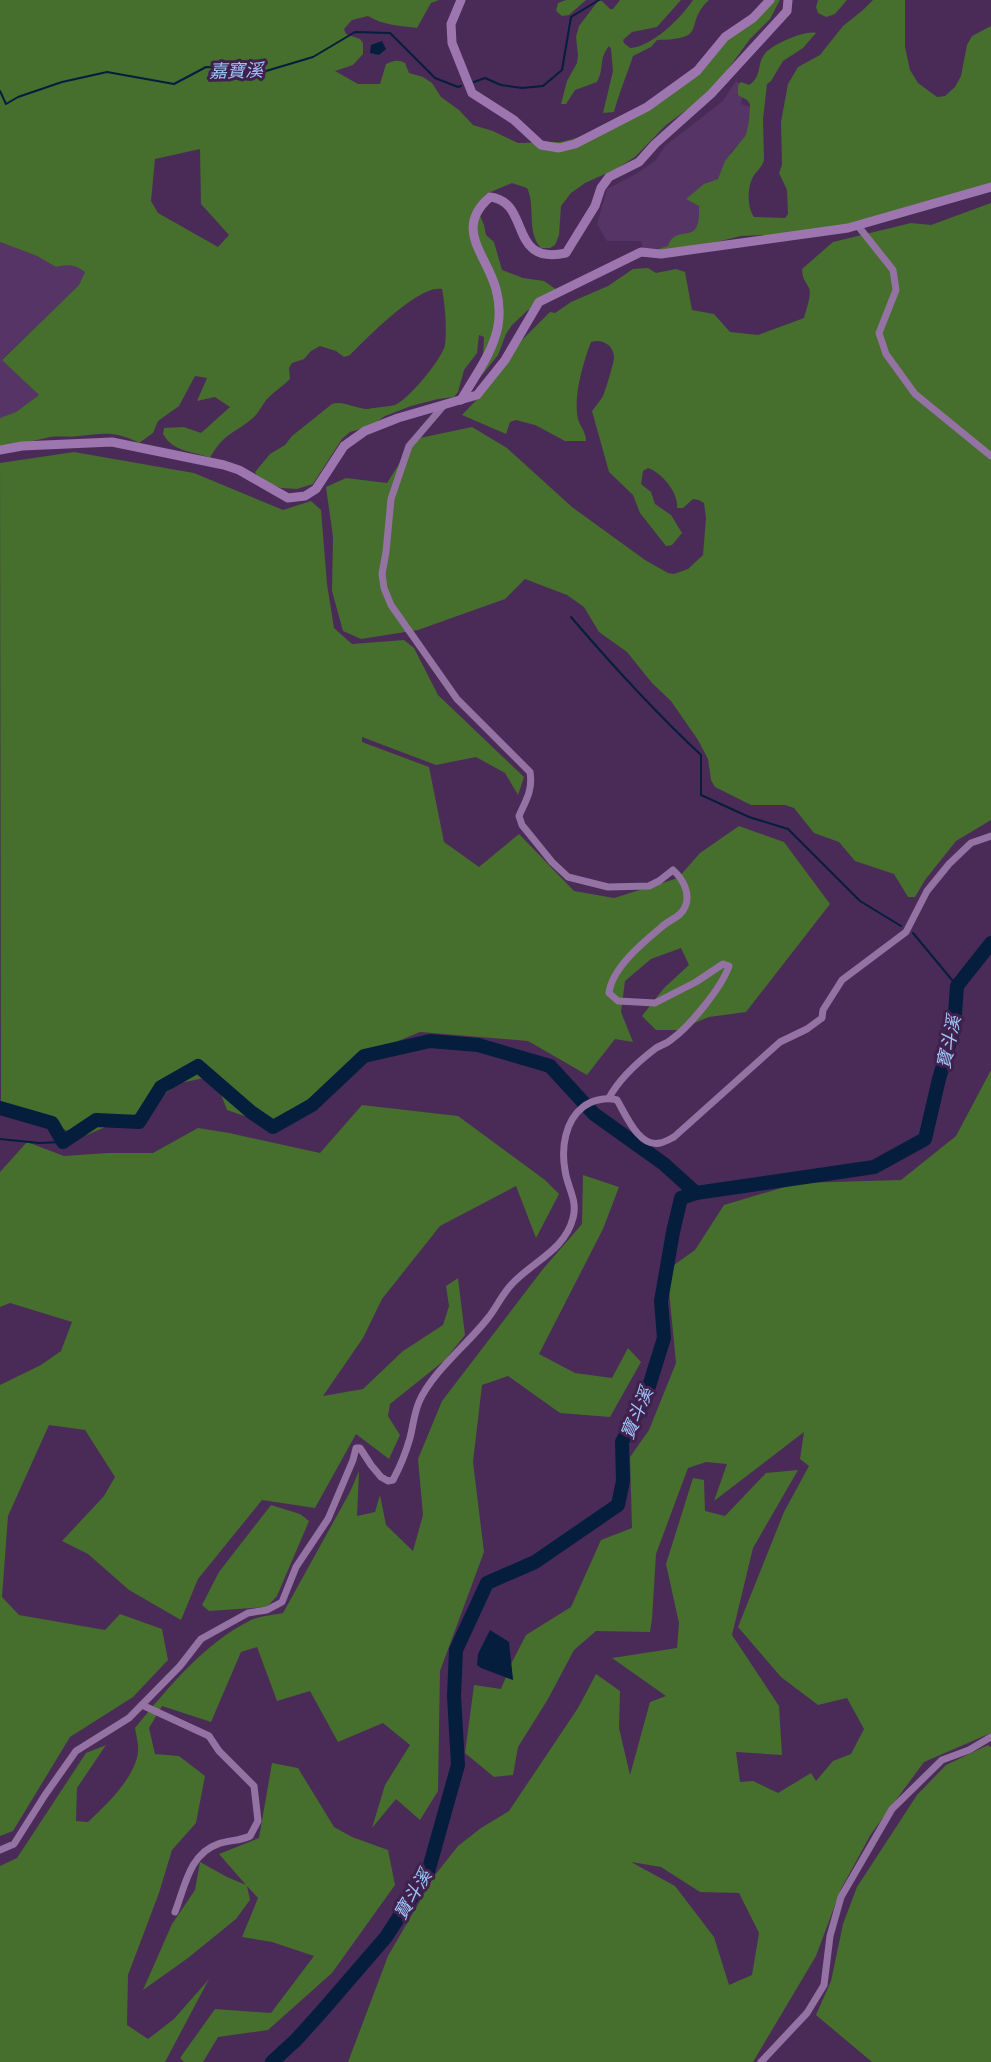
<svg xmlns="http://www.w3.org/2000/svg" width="991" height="2062" font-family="Manrope,'Noto Sans TC',sans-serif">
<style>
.built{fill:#573466}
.green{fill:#466e2d;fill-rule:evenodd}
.water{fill:#051e3d}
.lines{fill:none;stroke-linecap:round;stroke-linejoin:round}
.stream{stroke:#051e3d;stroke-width:2}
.river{stroke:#051e3d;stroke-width:14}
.street{stroke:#9472a3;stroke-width:7}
.secondary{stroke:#9e76af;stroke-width:9}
.labels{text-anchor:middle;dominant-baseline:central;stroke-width:6;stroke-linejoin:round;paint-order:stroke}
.water-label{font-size:18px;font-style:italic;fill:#9fc7fb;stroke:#3f214c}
</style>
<rect width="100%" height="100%" fill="#4a2b57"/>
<g class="built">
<path d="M 736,81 L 745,87 L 741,104 L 756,109 L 751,132 L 731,152 L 729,193 L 705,231 L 673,249 L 643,248 L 641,241 L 607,241 L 597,224 L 607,189 L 636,174 L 655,161 L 665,146 L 723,101 Z"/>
<path d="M 0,242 L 37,256 L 56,267 L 67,265 L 78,265 L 85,272 L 79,285 L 2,359 L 39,395 L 16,412 L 0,418 Z"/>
</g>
<g class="green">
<path d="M 0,0 L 439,0 L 431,3 L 417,28 C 402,26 382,25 368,16 L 352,20 L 344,29 L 346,34 L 360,39 L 363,43 L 363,54 L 353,65 L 335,71 L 358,84 L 380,84 L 386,64 C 393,61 397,59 405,63 L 409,73 L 423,77 L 432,83 L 441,97 L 459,110 L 473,125 L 493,131 L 518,143 L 561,142 L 588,135 L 630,115 L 709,57 L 773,0 L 780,0 L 770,19 L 750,39 L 712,91 L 666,125 L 635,157 L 616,169 L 585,183 L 571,193 L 561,206 L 559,235 L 555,245 L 550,248 L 541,248 C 526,232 536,206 527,188 L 512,183 L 486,194 L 478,203 L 477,209 L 484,225 L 486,235 L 494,242 L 502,270 L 523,278 L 544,281 L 557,290 L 538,307 L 528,310 L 512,325 L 506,334 L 498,355 L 482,375 L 484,337 L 479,335 L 477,353 L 464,370 L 458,392 L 454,397 L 438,399 L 411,406 L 385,416 L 371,426 L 350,432 L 342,439 L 313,484 L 297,489 L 281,488 L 266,482 L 257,476 L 255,472 L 270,454 L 285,445 L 292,436 L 332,404 C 344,400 355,409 368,409 C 373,408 391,406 395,405 C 409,399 442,359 445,345 C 447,328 445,305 442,289 C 419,284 366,339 350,355 L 344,357 L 336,351 L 320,346 L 311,351 L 304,359 L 292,363 L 289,368 L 290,379 C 283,386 275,391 268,398 C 263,403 260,411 254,417 C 235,434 224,432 210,458 C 191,450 174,453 163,434 L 164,428 L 184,427 L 201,433 L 230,407 L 215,397 L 197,401 L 207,378 L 195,376 L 179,406 L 158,421 L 153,433 L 139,443 C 116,431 104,433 79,436 C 69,438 57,435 46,438 C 31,441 16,445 0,447 L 0,418 L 16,412 L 39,395 L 2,360 L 79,285 L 85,272 C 75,264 68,264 56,267 L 37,256 L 0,242 ZM 200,149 L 201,204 L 229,235 L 218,247 L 158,213 L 151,201 L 155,159 Z"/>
<path d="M 566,0 L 586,0 L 569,15 L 562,16 L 556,11 L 558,3 Z"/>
<path d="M 620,0 L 681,0 L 657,27 L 632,32 L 623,40 L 624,43 L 630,48 C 652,47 681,18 693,0 L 709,0 C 682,25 711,39 657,40 L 651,47 L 633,56 C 627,75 619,93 614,112 L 603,113 L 613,71 L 611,49 L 609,46 C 598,60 605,67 597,82 L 575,90 L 566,104 L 561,104 L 567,81 L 577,63 L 578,55 L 576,37 L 579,26 L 598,1 L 602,1 L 610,9 L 613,9 Z"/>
<path d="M 818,0 L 847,0 L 835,14 L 826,17 L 818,13 L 816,7 Z"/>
<path d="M 873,0 L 905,0 L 905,47 L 910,70 L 918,83 L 937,97 L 945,96 L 955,87 L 961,76 L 967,45 L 972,36 L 991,26 L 991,189 L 866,222 L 790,234 L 741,236 L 684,250 L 655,250 L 668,246 C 677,221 701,250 699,206 L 686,199 L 704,184 L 718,179 L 725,161 L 746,135 L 749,121 L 750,104 L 747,100 L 738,95 L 738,85 L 741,82 L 749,85 C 762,77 757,64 764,55 C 770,45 805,30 816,33 L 803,48 L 783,61 L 771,81 L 767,84 L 763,119 L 764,160 C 762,168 757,170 753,177 C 747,188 747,207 754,217 L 785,218 L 788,214 L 787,190 L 779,173 L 782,165 L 781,122 L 788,84 L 798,67 L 820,55 L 843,26 L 863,10 Z"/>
<path d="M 991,203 L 991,820 L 956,841 L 925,880 L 915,897 L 908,897 L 894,874 L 855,861 L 839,842 L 814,833 L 794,808 L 785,805 L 751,805 L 715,787 L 711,780 L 708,759 L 698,740 L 671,701 L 652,683 L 627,652 L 599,632 L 584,607 L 567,595 L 525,579 L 505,599 L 418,630 L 361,639 L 343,631 L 332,591 L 333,537 L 326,487 L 346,478 L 387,483 L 415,439 L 472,427 L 507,448 L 572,507 L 645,560 L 668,573 L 674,574 L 688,569 L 703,555 L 706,518 L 704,503 L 699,500 L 693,499 L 683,508 L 677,508 C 679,493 662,473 648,468 L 643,471 L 641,484 L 651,492 L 655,504 L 671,515 L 682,533 L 672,545 L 666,546 L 640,513 L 633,495 L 609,472 L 592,411 C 596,406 600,401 603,396 C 605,392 614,362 614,358 C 614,345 602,338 591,342 C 583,363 573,397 578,419 C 580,427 586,431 586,441 L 565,441 L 535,425 L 516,420 L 510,422 L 506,434 L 462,415 L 485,391 L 522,340 L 550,312 L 555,313 L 571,302 L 608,286 L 633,269 L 648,268 L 656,273 L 676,269 L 685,272 L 692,310 L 714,314 L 730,332 L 758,335 L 804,318 C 806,310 812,295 809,288 C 805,279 803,282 802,269 L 833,242 L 911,223 L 931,225 Z"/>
<path d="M 74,452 L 194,473 L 283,510 L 311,501 L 321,510 L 327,584 L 334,628 L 352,644 L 404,640 L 414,648 L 438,695 L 524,777 L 518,795 L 505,773 L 476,757 L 436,765 L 362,737 L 362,742 L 429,767 L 444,842 L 479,867 L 519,834 L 574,891 L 614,898 L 678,878 L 700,853 L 739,826 L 784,842 L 830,904 L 746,1012 L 709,1017 L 678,1030 L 656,1030 L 642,1016 L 664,988 L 689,965 L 681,948 L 651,959 L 625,981 L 621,1012 L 633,1042 L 615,1039 L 587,1075 L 528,1041 L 420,1032 L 367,1054 L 324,1092 L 276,1127 L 227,1110 L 214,1076 L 180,1083 L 136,1114 L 82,1137 L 52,1124 L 1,1112 L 0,463 Z"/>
<path d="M 991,1070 L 991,1733 L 924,1762 L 871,1834 L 841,1889 L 816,1956 L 753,2062 L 348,2062 L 388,1956 L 435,1875 L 458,1846 L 481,1828 L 509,1811 L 578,1708 L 596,1674 L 620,1691 L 619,1728 L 630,1775 L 650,1702 L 666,1696 L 612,1658 L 677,1648 L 679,1623 L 666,1564 L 693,1478 L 704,1480 L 705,1511 L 725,1516 L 766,1473 L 798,1470 L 753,1548 L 732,1635 L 779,1706 L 782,1755 L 736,1752 L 740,1782 L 753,1781 L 778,1793 L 811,1773 L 816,1781 L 833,1761 L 851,1754 L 864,1729 L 847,1698 L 818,1705 L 781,1677 L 738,1627 L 784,1512 L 809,1466 L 800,1459 L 804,1432 L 714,1501 L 727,1464 L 706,1462 L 688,1468 L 656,1554 L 652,1619 L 650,1632 L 596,1631 L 574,1650 L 548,1699 L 518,1747 L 513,1775 L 494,1777 L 465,1753 L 474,1685 L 501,1689 L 506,1677 L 513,1680 L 511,1664 L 526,1635 L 571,1607 L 601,1540 L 632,1528 L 630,1457 L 649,1430 L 676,1363 L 667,1270 L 695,1250 L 724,1205 L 798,1183 L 901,1180 L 956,1136 ZM 631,1862 L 661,1867 L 700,1892 L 739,1893 L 759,1933 L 752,1975 L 729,1985 L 714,1937 L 675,1886 Z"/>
<path d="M 362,1105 L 458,1116 L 545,1180 L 559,1194 L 536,1238 L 516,1186 L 440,1226 L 382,1299 L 363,1338 L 323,1396 L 363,1389 L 403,1351 L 443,1325 L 449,1306 L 446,1286 L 458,1278 L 465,1335 L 445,1360 L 390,1404 L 388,1416 L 400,1435 L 389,1459 L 356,1434 L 315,1508 L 262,1500 L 198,1579 L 181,1620 L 129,1590 L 88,1554 L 62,1541 L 104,1496 L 115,1477 L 85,1430 L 49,1425 L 8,1516 L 2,1597 L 19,1615 L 105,1630 L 120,1614 L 162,1629 L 168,1660 L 133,1697 L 70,1737 L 13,1831 L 0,1836 L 0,1385 L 41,1365 L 61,1351 L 72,1322 L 10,1303 L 0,1307 L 0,1172 L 27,1142 L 64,1156 L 107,1153 L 153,1153 L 198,1128 L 229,1133 L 320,1153 Z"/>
<path d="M 583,1175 L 619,1187 L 603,1229 L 539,1354 L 575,1373 L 612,1378 L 628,1348 L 641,1362 L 610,1417 L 560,1413 L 508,1376 L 482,1385 L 473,1462 L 484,1552 L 440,1671 L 438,1791 L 420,1820 L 396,1799 L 372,1828 L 385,1785 L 410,1745 L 383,1723 L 338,1742 L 310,1691 L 277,1701 L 257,1647 L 241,1652 L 211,1722 L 162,1706 L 149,1728 L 155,1754 L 179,1756 L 205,1776 L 196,1823 L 172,1850 L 159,1893 L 128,1975 L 127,2025 L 148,2039 L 174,2019 L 209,1979 L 165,2062 L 0,2062 L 0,1866 L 17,1858 L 86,1753 L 106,1745 L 77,1788 L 76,1821 L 88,1822 C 106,1805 135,1778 138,1752 C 139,1745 136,1735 135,1728 C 169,1687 203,1644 251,1620 C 260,1616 273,1615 283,1613 L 350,1492 L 359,1471 L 357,1516 L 375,1512 L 380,1495 L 386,1525 L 413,1551 L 423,1515 L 418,1459 L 442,1401 L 543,1269 L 582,1224 Z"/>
<path d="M 271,1505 L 300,1514 L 309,1521 L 277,1596 L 267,1607 L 209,1611 L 202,1605 L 219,1572 Z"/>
<path d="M 988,1745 L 991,1747 L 991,2062 L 872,2062 L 816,2015 L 831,1981 L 843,1924 L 857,1887 L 917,1795 L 946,1765 Z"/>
<path d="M 272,1763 L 298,1768 L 334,1827 L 352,1837 L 388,1850 L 395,1885 L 332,1973 L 268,2030 L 218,2037 L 203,2062 L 184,2062 L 180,2058 L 215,2009 L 271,2013 L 314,1956 L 272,1942 L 242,1937 L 258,1898 L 247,1886 L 250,1900 L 236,1919 L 188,1958 L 143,1990 L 172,1924 L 195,1890 L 200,1862 L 227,1877 L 246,1885 L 219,1854 L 259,1838 Z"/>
</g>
<g class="water">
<path d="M 382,41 L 386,49 L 379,55 L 370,53 L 371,45 Z"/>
<path d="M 490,1630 L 509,1642 L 513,1680 L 481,1668 L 477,1665 L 478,1654 Z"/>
</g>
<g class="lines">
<g class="stream">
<path d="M 474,82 L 485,78 L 501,85 L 522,88 L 543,86 L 562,70 L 571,17 L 599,0"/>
<path d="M 0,91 L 6,104 L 18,97 L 62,82 L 107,72 L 174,84 L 206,67 L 266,71 L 313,57 L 355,32 L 390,33 L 435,78 L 458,87 L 461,86"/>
<path d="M 571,617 C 612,665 654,711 701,755 L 701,795 L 749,817 L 788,829 L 860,901 L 901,926"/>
<path d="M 913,933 L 957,986"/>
<path d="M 0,1139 L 39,1143 L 63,1142"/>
</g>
<g class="river">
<path d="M 0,1108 L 52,1123 L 63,1142 L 96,1120 L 139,1122 L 161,1087 L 198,1066 L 251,1112 L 273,1127 L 312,1105 L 364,1056 L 430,1041 L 478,1045 L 550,1066 L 594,1114 L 664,1164 L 696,1193"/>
<path d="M 272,2062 L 296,2040 L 323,2010 L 386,1937 L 428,1872 L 458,1765 L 454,1696 L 456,1650 L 487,1583 L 535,1562 L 618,1505 L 623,1481 L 622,1442 L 646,1396 L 664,1338 L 661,1301 L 673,1232 L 681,1198 L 696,1193 L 874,1167 L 925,1139 L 939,1079 L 954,1028 L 957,986 L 991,943"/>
</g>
<g class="street">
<path d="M 858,226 L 893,270 L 896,290 L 879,333 L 886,354 L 915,394 L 991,456"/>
<path d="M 445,404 L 409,446 L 391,499 L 386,552 L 382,574 L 384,588 L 391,605 L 457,699 L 530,772 C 533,790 526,800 519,816 L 522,825 L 552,862 L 568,877 L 608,887 L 649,886 L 659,881 L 673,870 C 683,879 691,894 685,907 C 681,917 671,919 664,925 C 645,941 612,967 609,993 L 618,1001 L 655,1003 L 696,982 L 723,964 L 729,966 C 722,987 690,1026 672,1039 C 668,1043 661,1045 656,1048 C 639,1061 619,1079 609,1098"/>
<path d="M 142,1705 L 209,1736 L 219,1751 L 254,1786 L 258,1821 L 250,1836 C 240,1841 229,1840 218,1844 C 189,1854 185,1887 175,1912"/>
<path d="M 0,1850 L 14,1844 L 45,1795 L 76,1751 L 129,1718 L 180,1666 L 201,1639 L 248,1613 L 267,1610 L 282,1602 L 296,1567 L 328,1519 L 353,1460 L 356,1448 L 360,1448 L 371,1465 L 381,1477 L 388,1481 L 393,1480 C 400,1467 406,1452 410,1438 C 413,1426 414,1414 419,1402 C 432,1372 468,1344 488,1318 C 497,1307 502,1294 512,1284 C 532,1262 565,1250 573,1218 C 578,1200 567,1187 565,1170 C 561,1148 565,1121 583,1107 C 592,1100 606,1097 617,1100 C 626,1115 639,1148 660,1143 C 665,1142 670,1139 674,1137 L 780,1042 L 807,1029 L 822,1018 L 823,1010 L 842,980 L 906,932 L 927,891 L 949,864 L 971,843 L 991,836"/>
<path d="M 761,2062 L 807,2013 L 824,1985 L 830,1936 L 841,1897 L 892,1809 L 942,1760 L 969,1750 L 991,1737"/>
</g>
<g class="secondary">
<path d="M 461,0 L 451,24 L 452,43 L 472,93 L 514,120 L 541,145 L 559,148 L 575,144 L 647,107 L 697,71 L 725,37 L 753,18 L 770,0"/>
<path d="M 461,400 C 474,377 493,353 498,326 C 500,314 499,300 496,289 C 487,255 453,229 490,197 C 532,202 507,266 566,253 L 595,206 L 601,188 L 609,177 L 639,162 L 655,144 L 711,94 L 787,11 L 788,0"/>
<path d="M 0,450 L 22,446 L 112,442 L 224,465 L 239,470 L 288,498 L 305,496 L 316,489 L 344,446 L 365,431 L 398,418 L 477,395 L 505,360 L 539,302 L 641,252 L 661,254 L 848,228 L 991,187"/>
</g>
</g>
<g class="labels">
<g class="water-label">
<text transform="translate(236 70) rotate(-1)">嘉寶溪</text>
<text transform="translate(948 1042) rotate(-78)">寶斗溪</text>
<text transform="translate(636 1413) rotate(-67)">寶斗溪</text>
<text transform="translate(412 1894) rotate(-59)">寶斗溪</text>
</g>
</g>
</svg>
